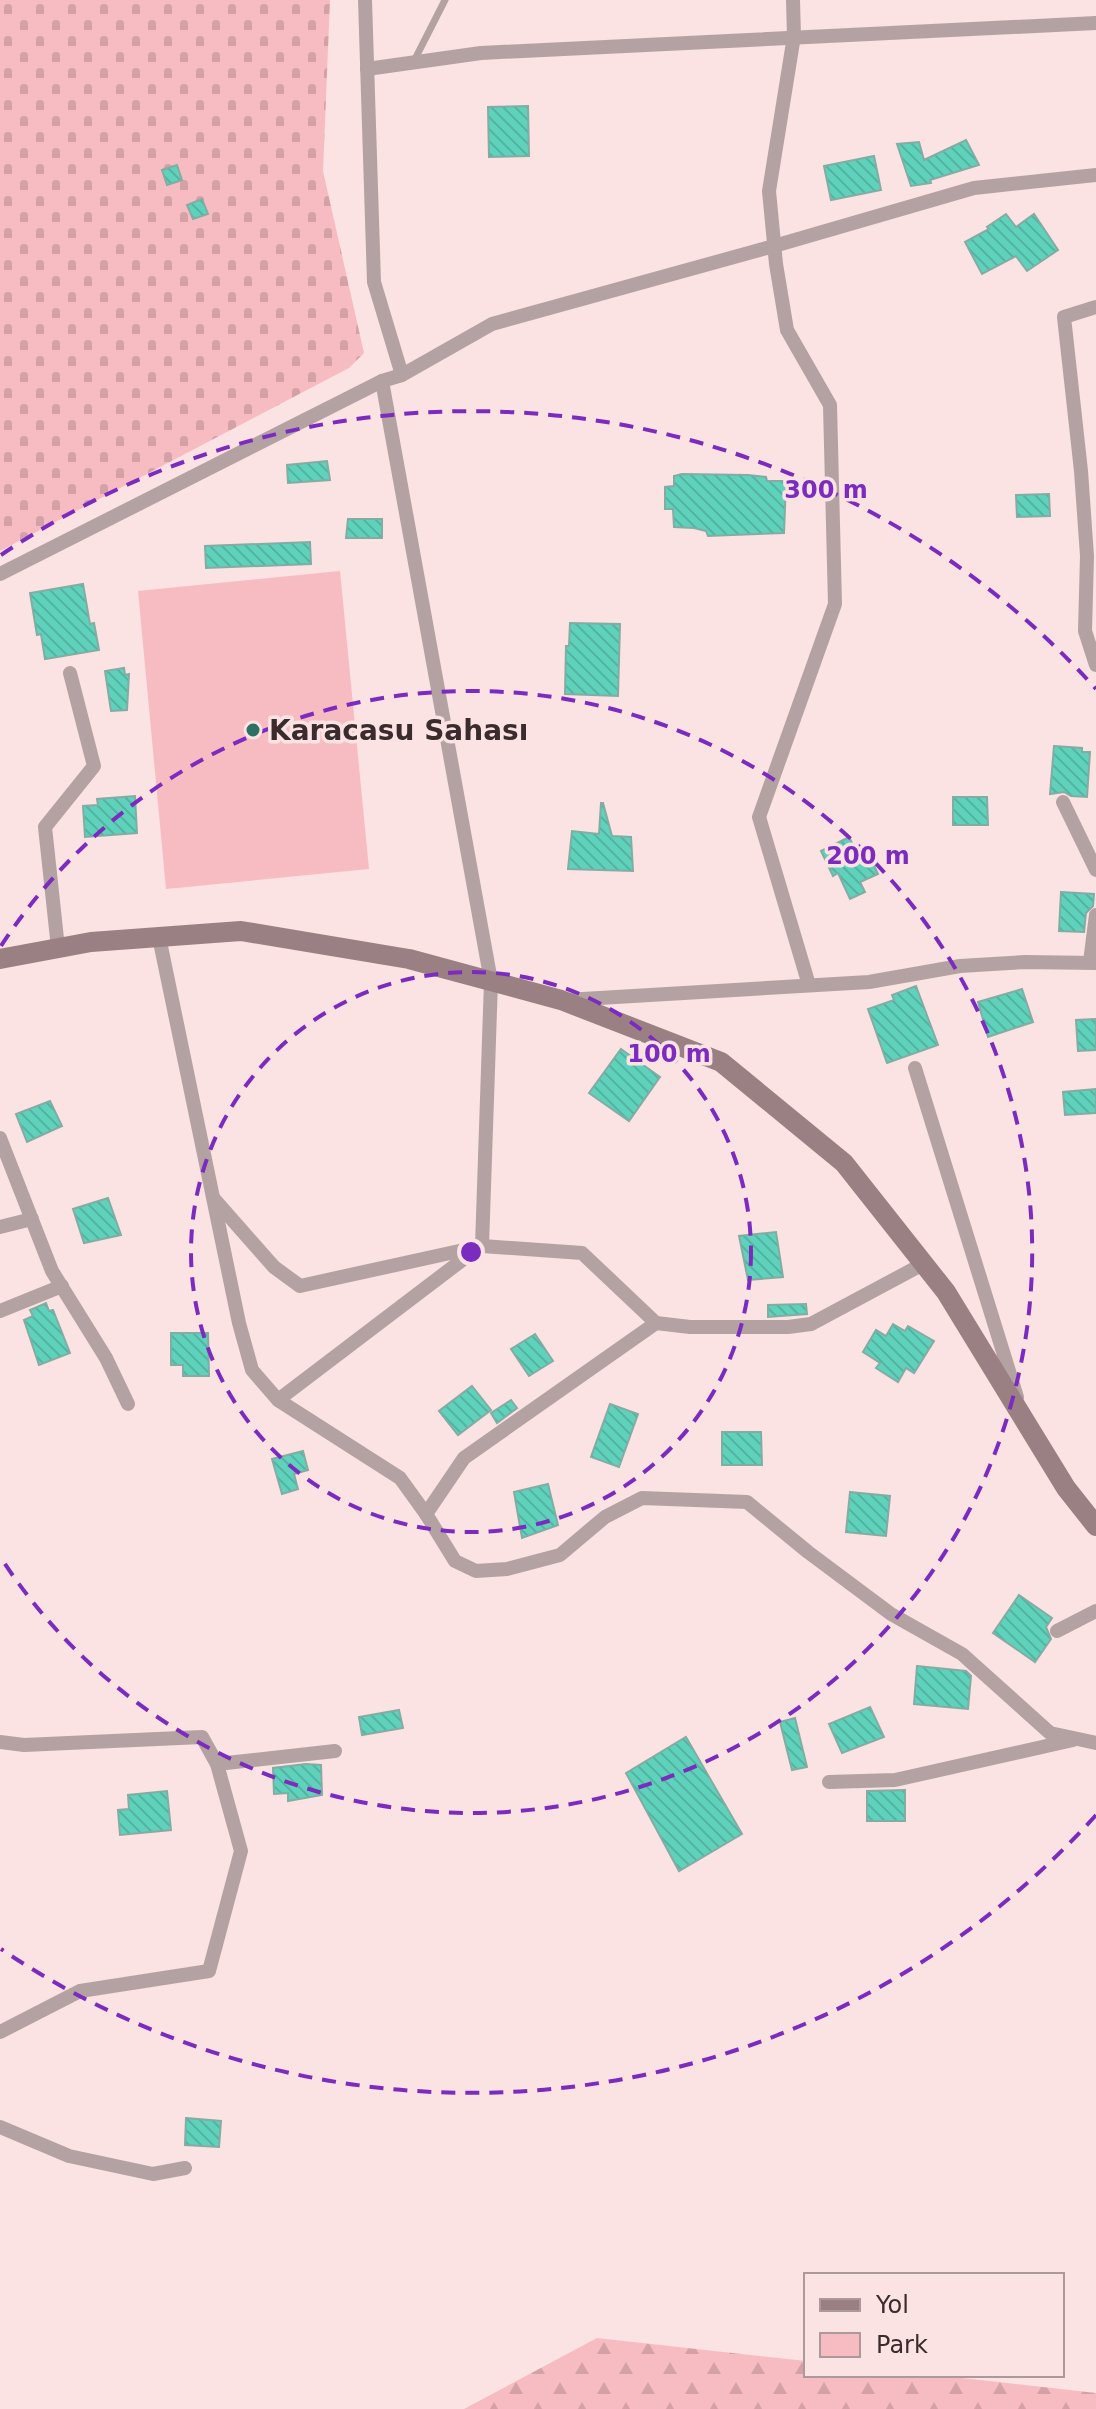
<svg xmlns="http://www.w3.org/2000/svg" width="1096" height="2409" font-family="'DejaVu Sans',sans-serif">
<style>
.forest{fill:url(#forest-firs)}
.cemetery{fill:url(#cemetery-stones)}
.green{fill:#f7bcc1}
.building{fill:url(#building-back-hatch);stroke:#83aca3;stroke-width:2}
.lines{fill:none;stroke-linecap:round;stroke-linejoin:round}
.service{stroke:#b4a2a3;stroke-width:7}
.minor{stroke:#b4a2a3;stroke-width:14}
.secondary{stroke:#9a8082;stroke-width:20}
.ring{fill:none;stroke:#7b2cbf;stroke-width:4;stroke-dasharray:14 10}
.poi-dot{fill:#2c7164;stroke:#fbe2e3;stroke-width:3}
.labels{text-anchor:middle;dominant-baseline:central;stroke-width:7;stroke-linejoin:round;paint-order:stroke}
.poi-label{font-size:28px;font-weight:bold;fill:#3a2b2c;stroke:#fbe2e3;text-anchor:start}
.centre{fill:#7b2cbf;stroke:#fbe2e3;stroke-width:4}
.ring-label{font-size:24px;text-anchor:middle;font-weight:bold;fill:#7b2cbf;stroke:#fbe2e3;stroke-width:7;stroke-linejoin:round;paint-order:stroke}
</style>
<defs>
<pattern id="forest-firs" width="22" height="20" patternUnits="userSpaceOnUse" patternTransform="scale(2)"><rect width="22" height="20" fill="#f7bcc1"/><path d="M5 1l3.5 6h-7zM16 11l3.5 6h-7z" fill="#d4a2a6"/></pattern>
<pattern id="cemetery-stones" width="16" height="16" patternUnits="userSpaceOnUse" patternTransform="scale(2)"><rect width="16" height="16" fill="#f7bcc1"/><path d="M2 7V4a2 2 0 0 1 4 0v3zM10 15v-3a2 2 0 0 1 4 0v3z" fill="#d4a2a6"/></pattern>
<pattern id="building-back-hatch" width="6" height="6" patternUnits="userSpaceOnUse" patternTransform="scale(2)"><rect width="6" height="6" fill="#5fd2bc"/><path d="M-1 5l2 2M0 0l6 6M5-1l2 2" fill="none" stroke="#53b4a2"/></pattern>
</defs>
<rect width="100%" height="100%" fill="#fbe2e3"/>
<path class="forest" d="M 597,2338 L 806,2361 L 806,2375 L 935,2375 L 1096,2393 L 1096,2409 L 464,2409 Z"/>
<path class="cemetery" d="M 0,0 L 330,0 L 323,171 L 364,353 L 349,368 L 0,551 Z"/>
<path class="green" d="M 340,571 L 369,869 L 166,889 L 138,591 Z"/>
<g class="building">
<path d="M 528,106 L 529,156 L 489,157 L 488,107 Z"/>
<path d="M 966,140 L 979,165 L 930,180 L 931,183 L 911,186 L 897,144 L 919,142 L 924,160 Z"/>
<path d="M 874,156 L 881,190 L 831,200 L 824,166 Z"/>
<path d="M 177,165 L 182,180 L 167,185 L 162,170 Z"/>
<path d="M 202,199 L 208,214 L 193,219 L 187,205 Z"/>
<path d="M 1006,214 L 1016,227 L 1034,214 L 1058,250 L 1027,271 L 1016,256 L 982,274 L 965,242 L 989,229 L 987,227 Z"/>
<path d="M 327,461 L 330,480 L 288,483 L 287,465 Z"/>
<path d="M 682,474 L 748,475 L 766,477 L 767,481 L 786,481 L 784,533 L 708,536 L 706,531 L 694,528 L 674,527 L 673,509 L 665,509 L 665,487 L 674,486 L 674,476 Z"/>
<path d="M 1049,494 L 1050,516 L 1017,517 L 1016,495 Z"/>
<path d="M 348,519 L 382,519 L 382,538 L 346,538 Z"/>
<path d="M 310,542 L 311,564 L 206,568 L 205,546 Z"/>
<path d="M 83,584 L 90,624 L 94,623 L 99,650 L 45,659 L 41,634 L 37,635 L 30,593 Z"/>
<path d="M 570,623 L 620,624 L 618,696 L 565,694 L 566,646 L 569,646 Z"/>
<path d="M 124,668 L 125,675 L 129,674 L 127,710 L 111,711 L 105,671 Z"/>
<path d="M 1054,746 L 1082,748 L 1082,752 L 1090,752 L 1087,797 L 1071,796 L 1064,792 L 1050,794 Z"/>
<path d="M 135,796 L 137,833 L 85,837 L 83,806 L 98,805 L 97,799 Z"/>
<path d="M 953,797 L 987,797 L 988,825 L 953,825 Z"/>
<path d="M 601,803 L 603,803 L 612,836 L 631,837 L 633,871 L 568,869 L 572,831 L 599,834 Z"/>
<path d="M 849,837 L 857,853 L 866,849 L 878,874 L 860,882 L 865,892 L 850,899 L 838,873 L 833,876 L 821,851 Z"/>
<path d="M 1061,892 L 1094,894 L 1093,906 L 1086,913 L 1084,932 L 1059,931 Z"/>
<path d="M 916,986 L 938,1045 L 887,1063 L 868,1009 L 894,1000 L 892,995 Z"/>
<path d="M 1022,989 L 1033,1022 L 988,1037 L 978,1002 Z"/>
<path d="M 1096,1019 L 1096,1050 L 1078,1051 L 1076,1020 Z"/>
<path d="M 621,1049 L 660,1077 L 629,1121 L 589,1093 Z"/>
<path d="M 1096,1089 L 1096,1113 L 1065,1115 L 1063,1092 Z"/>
<path d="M 50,1101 L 62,1126 L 27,1142 L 16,1114 Z"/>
<path d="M 108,1198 L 121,1235 L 84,1243 L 73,1209 Z"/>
<path d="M 776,1232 L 783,1277 L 748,1280 L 739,1236 Z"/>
<path d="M 46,1303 L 49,1311 L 53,1310 L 70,1353 L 39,1365 L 24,1320 L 33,1316 L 30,1310 Z"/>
<path d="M 806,1304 L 807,1314 L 768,1317 L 768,1305 Z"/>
<path d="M 893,1324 L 905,1331 L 908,1326 L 934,1341 L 914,1373 L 906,1368 L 898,1382 L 876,1368 L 880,1363 L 863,1352 L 876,1330 L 886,1336 Z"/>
<path d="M 171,1333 L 208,1333 L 209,1376 L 183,1376 L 183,1365 L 171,1365 Z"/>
<path d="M 535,1334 L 553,1361 L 529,1376 L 511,1349 Z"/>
<path d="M 472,1386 L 491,1410 L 458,1435 L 439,1411 Z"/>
<path d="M 511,1400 L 517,1408 L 497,1423 L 491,1413 Z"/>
<path d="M 610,1404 L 638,1414 L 619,1467 L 591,1457 Z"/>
<path d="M 722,1432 L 761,1432 L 762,1465 L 722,1465 Z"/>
<path d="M 303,1451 L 308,1470 L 294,1474 L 298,1489 L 282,1494 L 272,1459 Z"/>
<path d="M 548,1484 L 558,1525 L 522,1538 L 514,1492 Z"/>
<path d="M 850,1492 L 890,1496 L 886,1536 L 846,1532 Z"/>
<path d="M 1019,1595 L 1052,1618 L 1046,1627 L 1051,1639 L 1035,1662 L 993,1633 Z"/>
<path d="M 917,1666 L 966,1671 L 971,1676 L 968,1709 L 914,1704 Z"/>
<path d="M 870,1707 L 884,1737 L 842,1753 L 829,1724 Z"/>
<path d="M 399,1710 L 403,1728 L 362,1735 L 359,1717 Z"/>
<path d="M 795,1718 L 807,1767 L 792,1770 L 780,1722 Z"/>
<path d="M 686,1737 L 742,1834 L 679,1871 L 626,1773 Z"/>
<path d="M 306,1764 L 321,1765 L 322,1795 L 288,1801 L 288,1793 L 274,1794 L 273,1768 Z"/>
<path d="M 905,1790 L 905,1821 L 867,1821 L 867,1791 Z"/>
<path d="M 167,1791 L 171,1830 L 120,1835 L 118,1810 L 129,1809 L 128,1795 Z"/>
<path d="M 186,2118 L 221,2121 L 219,2147 L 185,2145 Z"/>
</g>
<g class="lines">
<path class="service" d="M 414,61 L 445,0"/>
<g class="minor">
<path d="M 365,0 L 374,282 L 402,375"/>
<path d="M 793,0 L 794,36 L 769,191 L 776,264 L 787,330 L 830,405 L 835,604 L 759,817 L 809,985"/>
<path d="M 367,69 L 481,53 L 1096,23"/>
<path d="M 1096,307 L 1064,317 L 1081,471 L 1087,556 L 1085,631 L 1096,665"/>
<path d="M 382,381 L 491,981 L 482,1246"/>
<path d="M 0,574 L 382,381 L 402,375 L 492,324 L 774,246 L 974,188 L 1096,175"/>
<path d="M 1063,802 L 1096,870"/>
<path d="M 159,937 L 239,1323 L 252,1370 L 278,1400 L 400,1478 L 426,1514 L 455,1561 L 476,1571 L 507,1569 L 560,1555 L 605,1517 L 642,1498 L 747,1502 L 808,1552 L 891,1614 L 962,1654 L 1050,1733 L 1096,1743"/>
<path d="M 58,948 L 45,827 L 94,766 L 70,673"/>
<path d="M 1090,962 L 1096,915"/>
<path d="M 566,1000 L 869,982 L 960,966 L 1025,962 L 1096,963"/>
<path d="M 915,1068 L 1017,1397"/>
<path d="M 0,1138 L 52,1271 L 106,1358 L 128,1404"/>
<path d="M 214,1199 L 274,1267 L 300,1286 L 482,1246 L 582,1253 L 656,1323"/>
<path d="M 0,1227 L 32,1219"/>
<path d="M 0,1311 L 62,1286"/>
<path d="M 278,1400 L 478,1248"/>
<path d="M 426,1514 L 464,1458 L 656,1323 L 690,1327 L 788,1327 L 811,1324 L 923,1264"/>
<path d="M 1057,1631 L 1096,1611"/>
<path d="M 0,1742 L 24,1745 L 202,1737 L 217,1764 L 241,1851 L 209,1971 L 80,1991 L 0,2032"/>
<path d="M 217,1764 L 335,1751"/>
<path d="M 829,1782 L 895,1780 L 1073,1740"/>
<path d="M 0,2127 L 69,2156 L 153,2174 L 185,2168"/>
</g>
<path class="secondary" d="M 0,959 L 91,942 L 241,931 L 409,959 L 561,1000 L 721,1062 L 844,1163 L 946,1292 L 1066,1488 L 1096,1526"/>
</g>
<g class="ring">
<circle cx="471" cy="1252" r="280"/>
<path d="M1 946A561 561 0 1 1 1 1558"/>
<path d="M1096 1815A841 841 0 0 1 1 1949M1 555A841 841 0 0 1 1096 689"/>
</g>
<circle class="poi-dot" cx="253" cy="730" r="8"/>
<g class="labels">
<g class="poi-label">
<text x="269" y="730">Karacasu Sahası</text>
</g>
</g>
<circle cx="471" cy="1252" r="12" class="centre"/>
<g class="ring-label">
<text x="826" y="498">300 m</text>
<text x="868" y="864">200 m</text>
<text x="669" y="1062">100 m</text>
</g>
<rect x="804" y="2273" width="260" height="104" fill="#fbe2e3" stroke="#ae999a" stroke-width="2"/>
<rect x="820" y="2299" width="40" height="12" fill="#9a8082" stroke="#ae999a" stroke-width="2"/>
<text x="876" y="2313" font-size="24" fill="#3a2b2c">Yol</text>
<rect x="820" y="2333" width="40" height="24" fill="#f7bcc1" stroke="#ae999a" stroke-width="2"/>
<text x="876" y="2353" font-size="24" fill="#3a2b2c">Park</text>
</svg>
